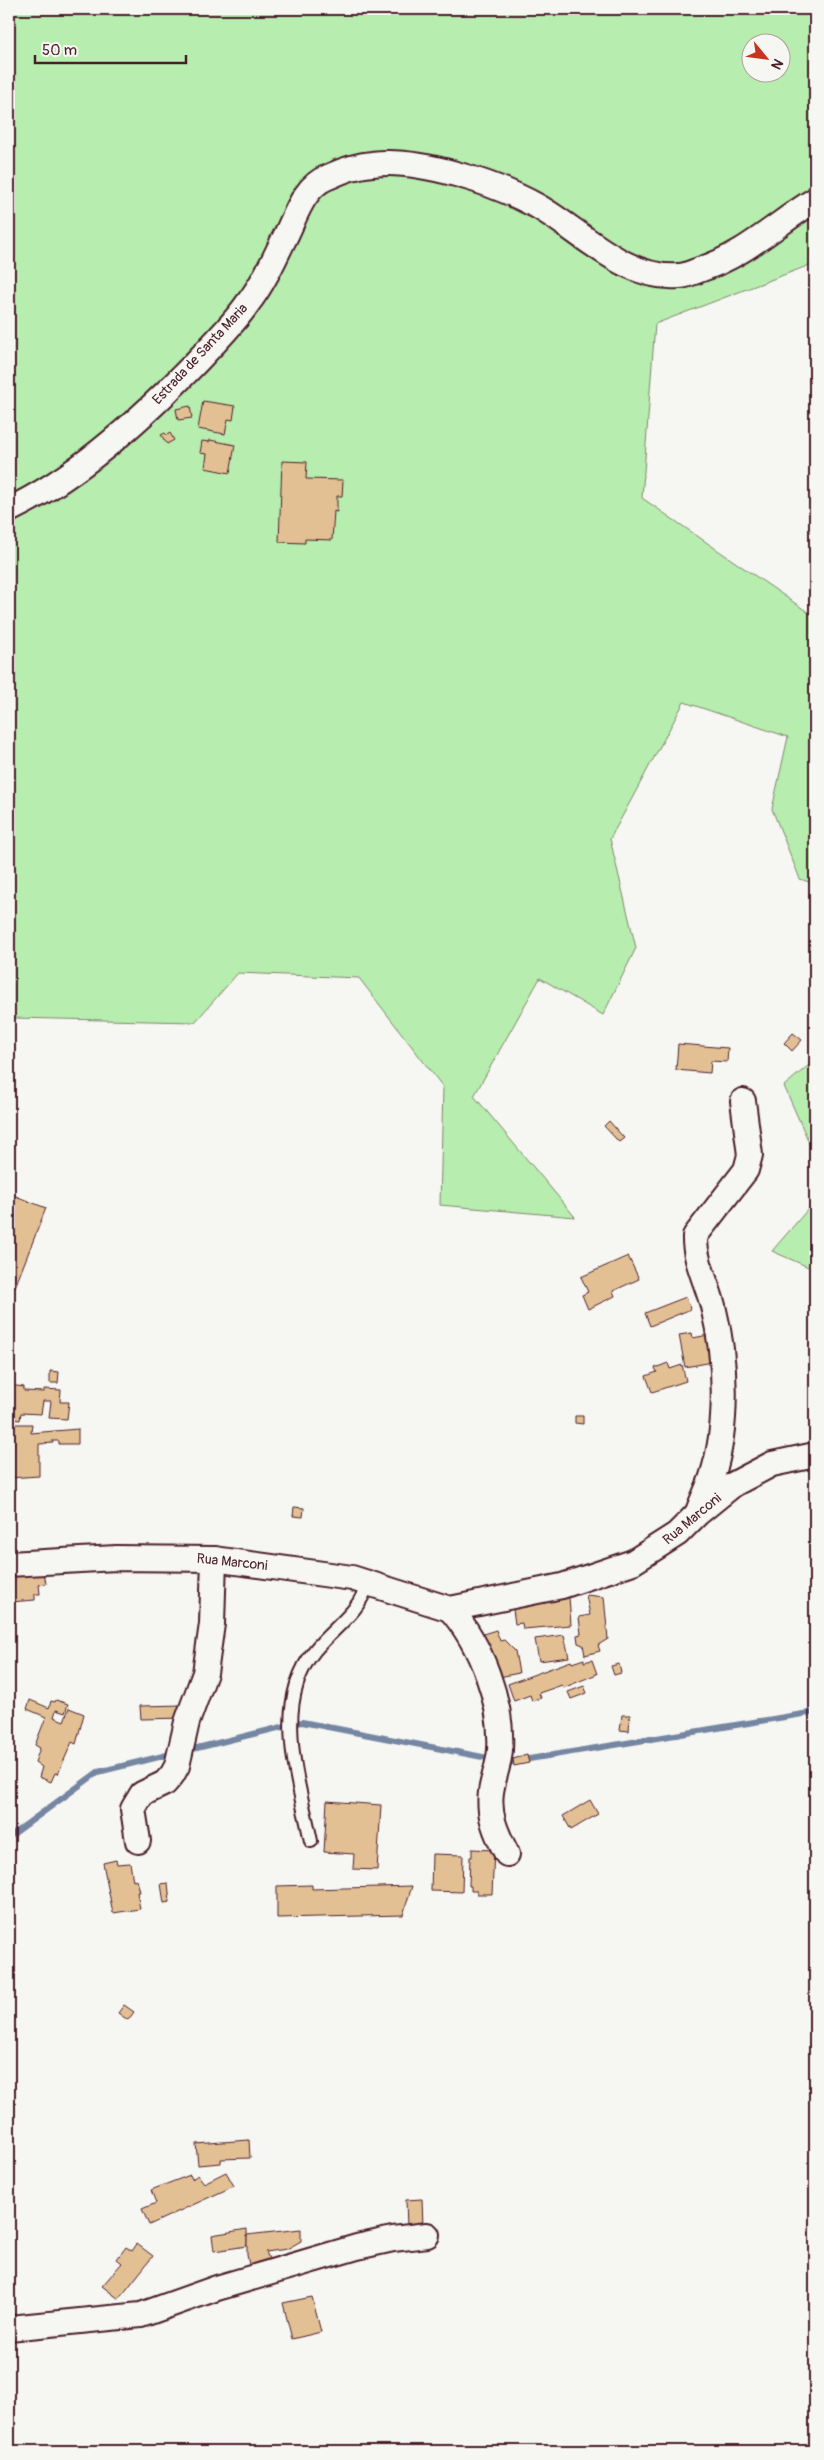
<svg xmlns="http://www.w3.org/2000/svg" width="824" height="2460" font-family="Pangolin,sans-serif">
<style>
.green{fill:#b7edaf;stroke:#80866d;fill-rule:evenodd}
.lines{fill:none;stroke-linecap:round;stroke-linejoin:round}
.stream{stroke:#7586a2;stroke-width:6}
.building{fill:#e3c094;stroke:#4a1f2b}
.service-casing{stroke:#4a1f2b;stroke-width:16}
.minor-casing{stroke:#4a1f2b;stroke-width:28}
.service{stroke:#f6f6f2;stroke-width:12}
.minor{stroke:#f6f6f2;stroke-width:24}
.labels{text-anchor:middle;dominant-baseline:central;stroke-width:4;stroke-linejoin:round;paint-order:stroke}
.street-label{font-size:14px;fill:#4a1f2b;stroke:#f6f6f2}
</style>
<rect width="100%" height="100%" fill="#f6f6f2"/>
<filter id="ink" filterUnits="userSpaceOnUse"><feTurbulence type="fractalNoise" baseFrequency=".02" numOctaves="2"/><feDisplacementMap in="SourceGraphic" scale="10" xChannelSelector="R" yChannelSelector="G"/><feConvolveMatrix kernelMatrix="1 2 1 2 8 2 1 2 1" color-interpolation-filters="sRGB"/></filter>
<g filter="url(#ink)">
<g class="green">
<path d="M 9,9 L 815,9 L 815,263 L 655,324 L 642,498 L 815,617 L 815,884 L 800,879 L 772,809 L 788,737 L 684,702 L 610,839 L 636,948 L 603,1015 L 540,978 L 474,1096 L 575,1217 L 440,1205 L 443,1087 L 359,978 L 238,973 L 195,1022 L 13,1018 L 9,1023 ZM 752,42 L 782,42 L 782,72 L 752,72 Z"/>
<path d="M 815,1060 L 815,1156 L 784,1086 Z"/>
<path d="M 815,1201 L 815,1270 L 772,1251 Z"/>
</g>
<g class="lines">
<g class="stream">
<path d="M 185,1751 L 302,1722 L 493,1759"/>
<path d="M 503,1761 L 511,1762 L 815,1712"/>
<path d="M 9,1837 L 98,1772 L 175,1753"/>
</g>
</g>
<g class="building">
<path d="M 203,401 L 235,406 L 233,420 L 228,419 L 225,434 L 198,429 Z"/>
<path d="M 190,406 L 192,418 L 178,420 L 176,409 Z"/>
<path d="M 165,433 L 167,435 L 170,433 L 174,440 L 167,444 L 161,435 Z"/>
<path d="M 210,440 L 235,445 L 230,473 L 205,468 L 207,454 L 200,453 L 202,441 L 209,442 Z"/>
<path d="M 282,461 L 307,462 L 306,479 L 343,480 L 342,496 L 337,496 L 337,512 L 334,511 L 332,540 L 305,539 L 305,543 L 279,542 Z"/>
<path d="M 793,1033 L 802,1040 L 792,1051 L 784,1043 Z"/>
<path d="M 678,1044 L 728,1048 L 727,1062 L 711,1061 L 710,1073 L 676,1070 Z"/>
<path d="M 609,1121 L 624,1138 L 619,1142 L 604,1126 Z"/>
<path d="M 13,1195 L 46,1208 L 15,1287 L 9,1285 L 9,1206 Z"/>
<path d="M 628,1256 L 639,1279 L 613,1291 L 615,1296 L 588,1309 L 582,1295 L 588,1292 L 581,1277 Z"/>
<path d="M 686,1297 L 691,1309 L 650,1326 L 645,1313 Z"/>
<path d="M 692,1333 L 693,1338 L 708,1335 L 713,1362 L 685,1367 L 679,1335 Z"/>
<path d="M 668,1363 L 670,1369 L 682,1365 L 686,1381 L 652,1392 L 646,1376 L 657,1372 L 655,1368 Z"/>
<path d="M 50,1371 L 59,1372 L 58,1383 L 50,1383 Z"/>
<path d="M 9,1385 L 24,1387 L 24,1391 L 44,1392 L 44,1389 L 61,1390 L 60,1402 L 69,1402 L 67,1419 L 49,1418 L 51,1401 L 43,1401 L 41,1414 L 21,1413 L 20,1420 L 13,1419 L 14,1411 L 9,1411 Z"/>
<path d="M 575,1416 L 583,1416 L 583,1424 L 575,1423 Z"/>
<path d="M 12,1424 L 32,1424 L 31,1433 L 78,1429 L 78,1444 L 59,1444 L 59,1441 L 52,1441 L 53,1443 L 39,1444 L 39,1476 L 9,1478 L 9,1433 L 13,1433 Z"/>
<path d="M 294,1507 L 304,1508 L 303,1517 L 293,1516 Z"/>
<path d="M 44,1572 L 46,1584 L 39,1585 L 40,1594 L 35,1594 L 35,1600 L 10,1602 L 9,1574 Z"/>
<path d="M 586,1595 L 604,1597 L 608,1639 L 598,1645 L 600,1651 L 585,1655 L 583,1645 L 578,1643 L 577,1635 L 581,1634 L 579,1617 L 590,1615 Z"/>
<path d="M 569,1597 L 571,1625 L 523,1629 L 522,1623 L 515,1624 L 512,1602 Z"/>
<path d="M 496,1630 L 500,1641 L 504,1640 L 515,1651 L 519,1673 L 494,1678 L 480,1635 Z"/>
<path d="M 564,1635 L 569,1657 L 539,1661 L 535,1639 Z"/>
<path d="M 584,1659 L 584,1662 L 592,1660 L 597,1674 L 563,1688 L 562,1685 L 539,1693 L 541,1698 L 532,1701 L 530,1695 L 514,1701 L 508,1684 L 571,1661 L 572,1663 Z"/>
<path d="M 619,1664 L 621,1673 L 614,1675 L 611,1666 Z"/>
<path d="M 584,1686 L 587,1693 L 571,1699 L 568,1692 Z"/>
<path d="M 30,1700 L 49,1708 L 51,1701 L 55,1702 L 56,1700 L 68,1704 L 65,1713 L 56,1710 L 54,1717 L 64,1721 L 69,1708 L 84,1714 L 76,1744 L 72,1742 L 58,1774 L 55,1773 L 51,1782 L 39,1777 L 42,1767 L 35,1762 L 40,1748 L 35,1745 L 46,1717 L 27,1709 Z"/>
<path d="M 183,1705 L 184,1718 L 141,1719 L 140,1706 Z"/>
<path d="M 622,1715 L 630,1715 L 629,1731 L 620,1730 Z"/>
<path d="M 527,1755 L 529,1763 L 514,1766 L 513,1759 Z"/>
<path d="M 590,1800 L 598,1814 L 571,1830 L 563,1816 Z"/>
<path d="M 327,1801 L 381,1805 L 377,1870 L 353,1869 L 354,1854 L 324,1852 Z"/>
<path d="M 472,1849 L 494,1850 L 492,1894 L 477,1894 L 477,1891 L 471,1891 L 471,1886 L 469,1886 L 470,1857 L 472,1857 Z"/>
<path d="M 432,1854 L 463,1855 L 462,1892 L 431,1891 Z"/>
<path d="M 116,1860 L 117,1864 L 130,1863 L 133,1881 L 137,1880 L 140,1892 L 137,1892 L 140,1909 L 113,1913 L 103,1863 Z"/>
<path d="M 168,1883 L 170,1902 L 164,1903 L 161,1884 Z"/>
<path d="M 312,1885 L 312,1889 L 412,1886 L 403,1915 L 277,1918 L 277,1886 Z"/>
<path d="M 124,2005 L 134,2012 L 128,2020 L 118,2013 Z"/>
<path d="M 249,2140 L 250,2158 L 221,2159 L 221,2163 L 198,2165 L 196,2144 Z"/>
<path d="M 226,2172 L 234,2186 L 149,2225 L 142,2209 L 156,2203 L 151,2190 L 190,2175 L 192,2179 L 198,2175 L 204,2183 Z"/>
<path d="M 422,2199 L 423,2226 L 407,2227 L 406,2200 Z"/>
<path d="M 247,2229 L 247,2246 L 214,2251 L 212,2235 Z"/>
<path d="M 301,2229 L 301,2241 L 287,2249 L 266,2252 L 270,2261 L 249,2265 L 247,2255 L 247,2235 Z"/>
<path d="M 137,2244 L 153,2256 L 119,2299 L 102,2286 L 122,2263 L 117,2259 L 126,2247 L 132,2251 Z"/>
<path d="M 312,2297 L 321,2332 L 292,2339 L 283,2303 Z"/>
</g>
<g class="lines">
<g class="service-casing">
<path id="service" d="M 311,1841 C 299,1782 271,1704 315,1650 C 334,1627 359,1613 368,1583"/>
</g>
<g class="minor-casing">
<g id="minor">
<path d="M 9,510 C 80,476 148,413 202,356 C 218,339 235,322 248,303 C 262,285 273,262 283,241 C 295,219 302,187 328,177 C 341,171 358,165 372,164 C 419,158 495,183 537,206 C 580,230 626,281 679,276 C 686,276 693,272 699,270 C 746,255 774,225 815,200"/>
<path d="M 698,1512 C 702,1500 708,1489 712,1477 C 729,1425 726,1358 713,1306 C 707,1283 694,1259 695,1236 L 746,1170 L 750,1155 L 743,1101"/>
<path d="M 9,1564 L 116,1558 L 214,1559 L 352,1578 L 450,1609 L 562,1586 L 633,1562 L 677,1534 L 697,1514 L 734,1484 L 772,1464 L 815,1455"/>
<path d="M 450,1609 C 481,1644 503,1703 500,1750 C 499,1765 493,1778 491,1792 C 488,1815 496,1833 507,1854"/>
<path d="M 138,1841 L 133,1809 L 142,1794 L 165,1783 L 172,1775 L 177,1766 L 187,1722 L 205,1673 L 212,1624 L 214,1559"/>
<path d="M 9,2328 L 141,2315 L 217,2288 L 357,2247 L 393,2239 L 427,2235"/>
</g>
</g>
<use href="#service" class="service"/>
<use href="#minor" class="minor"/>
</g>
</g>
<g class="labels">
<g class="street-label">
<text transform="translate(200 354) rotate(-47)">Estrada de Santa Maria</text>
<text transform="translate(692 1519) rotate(-40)">Rua Marconi</text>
<text transform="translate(232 1562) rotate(6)">Rua Marconi</text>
</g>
</g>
<rect width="824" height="2460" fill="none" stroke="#f6f6f2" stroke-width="30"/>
<rect x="15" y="15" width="794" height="2430" fill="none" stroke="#4a1f2b" stroke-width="2" filter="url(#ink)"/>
<g transform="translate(766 58) rotate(119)"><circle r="24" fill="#f6f6f2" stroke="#b1a0a2"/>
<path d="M0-4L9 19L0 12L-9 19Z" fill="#c8321e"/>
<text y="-8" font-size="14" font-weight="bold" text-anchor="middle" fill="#4a1f2b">N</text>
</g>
<path d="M35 55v8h151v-8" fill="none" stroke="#4a1f2b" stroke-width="2.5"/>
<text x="42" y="55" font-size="15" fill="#4a1f2b" stroke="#f6f6f2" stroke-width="4" paint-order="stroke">50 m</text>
</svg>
